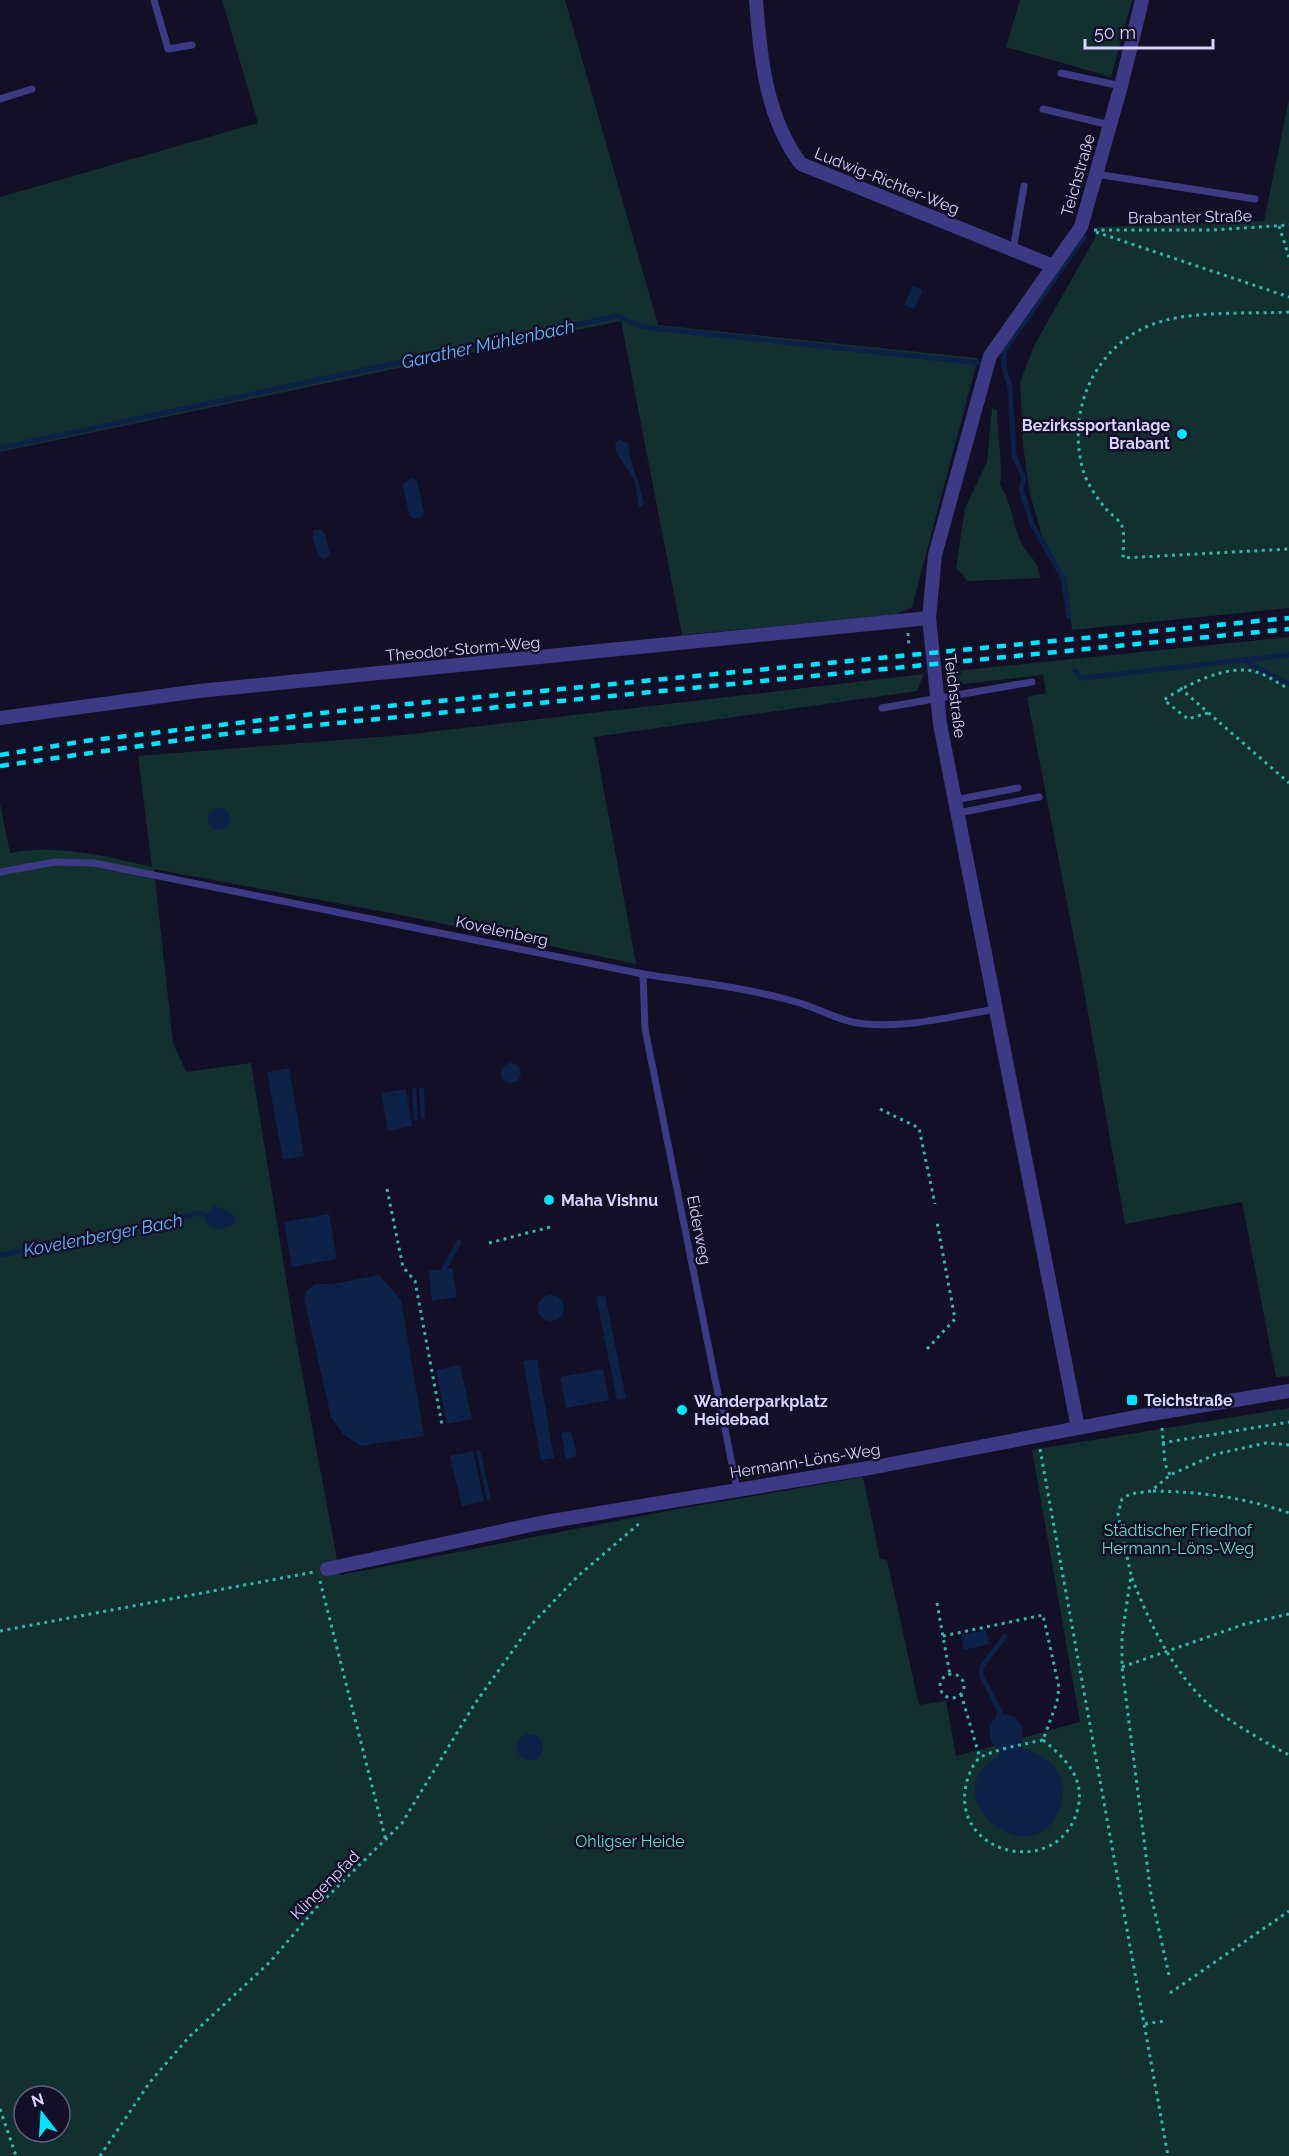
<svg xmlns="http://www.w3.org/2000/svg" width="1289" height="2156" font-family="Raleway,sans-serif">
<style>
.green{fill:#12302f;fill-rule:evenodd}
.water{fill:#0c2248}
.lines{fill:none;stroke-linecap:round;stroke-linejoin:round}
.stream{stroke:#0c2248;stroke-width:5}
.path{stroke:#2fb8b0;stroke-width:3;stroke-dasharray:3 4.5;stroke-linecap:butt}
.service{stroke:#3d3a85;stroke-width:7}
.minor{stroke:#3d3a85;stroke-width:14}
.rail{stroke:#00e5ff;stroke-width:4.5;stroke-dasharray:9 8;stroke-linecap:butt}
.poi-dot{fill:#00e5ff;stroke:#130f26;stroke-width:2}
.labels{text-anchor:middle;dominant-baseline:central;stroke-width:5;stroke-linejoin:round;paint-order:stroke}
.street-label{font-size:16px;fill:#d9d4ff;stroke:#130f26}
.poi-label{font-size:16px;font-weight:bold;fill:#d9d4ff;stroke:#130f26;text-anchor:start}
.park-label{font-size:16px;fill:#5fe0c0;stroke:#130f26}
.water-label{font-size:18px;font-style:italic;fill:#62b6ff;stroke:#130f26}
</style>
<rect width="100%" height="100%" fill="#130f26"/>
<g class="green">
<path d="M 222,0 L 565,0 L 658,325 L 978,358 L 912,607 L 895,615 L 682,635 L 621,321 L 0,452 L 0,197 L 258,123 Z"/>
<path d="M 1020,0 L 1132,0 L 1111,77 L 1006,47 Z"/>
<path d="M 1289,99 L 1289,608 L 1072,630 L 1066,580 L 1042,536 L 1030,494 L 1023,445 L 1020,382 L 1035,344 L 1095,238 L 1097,227 L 1264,221 Z"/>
<path d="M 992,408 L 997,410 C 997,435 1003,460 1000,485 C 1013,504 1012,527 1023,546 C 1032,561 1037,558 1040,578 L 968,581 L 956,568 L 965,508 L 987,462 Z"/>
<path d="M 1289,637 L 1289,1376 L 1276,1377 L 1242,1202 L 1125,1224 L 1084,990 L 1027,697 L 1046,693 L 1043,675 L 955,685 L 945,672 Z"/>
<path d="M 924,674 L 917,691 L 594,737 L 636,964 L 411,917 L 154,869 L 173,1043 L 186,1072 L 251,1063 L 296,1340 L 340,1575 L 667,1511 L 863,1477 L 880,1559 L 887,1560 L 919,1705 L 946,1701 L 956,1756 L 1080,1722 L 1085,1750 L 1032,1450 L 1289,1408 L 1289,2156 L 0,2156 L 0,803 L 10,853 C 59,844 104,856 152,867 L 138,756 L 404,735 ZM 24,2096 L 60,2096 L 60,2132 L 24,2132 Z"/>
</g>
<g class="water">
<path d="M 913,286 L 923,290 L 914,309 L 904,305 Z"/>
<path d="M 620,439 L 628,444 C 630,465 640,483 644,504 L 639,508 L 635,481 L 616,452 L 615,443 Z"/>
<path d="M 413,478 L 417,481 L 424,512 L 423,517 L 414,519 L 409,515 L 403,484 Z"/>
<path d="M 318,529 L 325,533 L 330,555 L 324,559 L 319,556 L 313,540 L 313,531 Z"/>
<circle cx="219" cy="819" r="11"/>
<circle cx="511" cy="1073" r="10"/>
<path d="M 289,1068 L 304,1156 L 283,1160 L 267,1072 Z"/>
<path d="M 412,1088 L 416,1088 L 418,1120 L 414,1120 Z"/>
<path d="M 419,1088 L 424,1088 L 425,1119 L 421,1119 Z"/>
<path d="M 406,1089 L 412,1126 L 388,1131 L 381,1093 Z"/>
<path d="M 214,1206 L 225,1209 L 236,1218 L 235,1223 L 223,1229 L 211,1228 L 206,1223 L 205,1215 Z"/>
<path d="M 329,1214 L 337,1259 L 292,1267 L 284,1222 Z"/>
<path d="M 452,1268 L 457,1297 L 432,1301 L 429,1271 Z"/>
<path d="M 379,1275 L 401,1300 L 424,1436 L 361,1446 L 343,1434 L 331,1417 L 304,1298 L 306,1291 L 315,1284 L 333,1284 Z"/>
<path d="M 605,1295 L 626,1398 L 617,1400 L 596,1297 Z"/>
<circle cx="551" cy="1308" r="13"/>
<path d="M 537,1359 L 554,1458 L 541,1460 L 523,1361 Z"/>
<path d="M 460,1365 L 472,1419 L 447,1424 L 436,1370 Z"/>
<path d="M 603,1369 L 609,1400 L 566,1408 L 560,1377 Z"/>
<path d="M 571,1431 L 577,1456 L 566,1459 L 561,1433 Z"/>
<path d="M 480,1450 L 491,1499 L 487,1500 L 476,1451 Z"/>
<path d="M 473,1451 L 484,1501 L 462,1506 L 450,1456 Z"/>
<path d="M 986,1630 L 989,1644 L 964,1650 L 961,1635 Z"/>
<path d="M 1004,1714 L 1014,1716 L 1023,1727 L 1021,1748 C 1048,1755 1072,1776 1060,1807 C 1033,1883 925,1792 1002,1754 L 991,1741 L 989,1726 L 994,1719 Z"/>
<circle cx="530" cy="1747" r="13"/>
</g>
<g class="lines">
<g class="stream">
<path d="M 0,448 L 617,316 L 643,327 L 979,363"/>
<path d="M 1069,617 L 1063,578 L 1032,524 L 1021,489 L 1024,478 L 1014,456 L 1010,387 L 1004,368 L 1004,351 L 1084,237"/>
<path d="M 1248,663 L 1289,684"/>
<path d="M 1075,671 L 1081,678 L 1289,655"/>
<path d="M 0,1255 L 116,1233 L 199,1213 L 205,1215"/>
<path d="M 444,1269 L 459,1242"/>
<path d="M 998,1716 L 1000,1711 L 982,1677 L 981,1668 L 1005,1636"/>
</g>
<g class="path">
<path d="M 1279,226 L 1289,257"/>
<path d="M 1094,230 L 1212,230 L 1289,225"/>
<path d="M 1096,232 L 1289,297"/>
<path d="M 1289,312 C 1251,314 1203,311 1166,320 C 1099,337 1065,406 1083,470 C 1087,484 1097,498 1106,509 C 1110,514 1120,520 1122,526 C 1125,534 1123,549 1123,558 L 1289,549"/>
<path d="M 908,633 L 909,647"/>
<path d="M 1180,688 L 1289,783"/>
<path d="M 1208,713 L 1188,719 L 1164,700 C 1185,685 1229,663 1256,672 C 1267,675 1278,683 1289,689"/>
<path d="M 880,1109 L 919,1128 L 935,1204"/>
<path d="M 387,1189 L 403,1267 L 415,1281 L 442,1425"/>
<path d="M 489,1243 L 554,1226"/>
<path d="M 927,1349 L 955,1319 L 937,1222"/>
<path d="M 1162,1428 L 1165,1464 L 1170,1475"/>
<path d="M 1162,1443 L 1289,1422"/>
<path d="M 1040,1449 L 1168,2156"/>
<path d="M 1153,1491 C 1201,1492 1243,1497 1289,1513"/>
<path d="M 1132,1578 C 1149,1622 1172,1670 1207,1703 C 1223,1718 1268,1744 1289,1755"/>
<path d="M 320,1581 L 386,1841"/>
<path d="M 937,1603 L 950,1675"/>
<path d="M 0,1631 L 314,1572"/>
<path d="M 943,1636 L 1043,1615 L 1059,1687 L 1057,1702 L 1043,1740"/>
<path d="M 1122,1667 L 1245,1624 L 1289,1614"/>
<circle cx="952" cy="1686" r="12"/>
<path d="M 961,1694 L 980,1758"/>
<path d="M 1043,1740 C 1064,1757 1085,1777 1078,1808 C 1061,1880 951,1857 966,1785 C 968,1776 973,1762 981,1757 C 996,1749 1025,1744 1043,1740 Z"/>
<path d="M 1169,1975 L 1151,1895 L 1122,1667 L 1122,1636 L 1131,1575 L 1118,1514 L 1122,1499 L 1130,1494 L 1151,1491 L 1170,1475 L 1216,1454 L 1266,1443 L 1289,1445"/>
<path d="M 1170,1993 L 1289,1911"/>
<path d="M 1145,2024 L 1164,2021"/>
<path d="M 0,2109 L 16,2156"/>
<path d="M 100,2156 L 150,2082 L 189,2037 L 270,1962 L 316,1908 L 402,1823 L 474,1705 L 531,1625 L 578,1576 L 641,1522"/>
</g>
<g class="service">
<path d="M 154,0 L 168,49 L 192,45"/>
<path d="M 1061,73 L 1121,86"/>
<path d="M 0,99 L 32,89"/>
<path d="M 1043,109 L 1110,125"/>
<path d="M 1096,174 L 1255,199"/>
<path d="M 1013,250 L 1024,186"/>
<path d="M 882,708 L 1032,682"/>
<path d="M 955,800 L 1018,788"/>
<path d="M 958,813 L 1039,797"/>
<path d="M 0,872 L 55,862 L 94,863 L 643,974 C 695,982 749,988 800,1003 C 822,1010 841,1022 865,1024 C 909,1028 953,1016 996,1009"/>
<path d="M 643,974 L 645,1029 L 737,1489"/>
</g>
<g class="minor">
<path d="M 756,0 C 760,56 766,118 801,164 L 1053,266"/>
<path d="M 0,718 L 199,691 L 929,618"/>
<path d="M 1078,1428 L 940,724 L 929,618 L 935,555 L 990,356 L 1081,227 L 1121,86 L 1142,0"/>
<path d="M 327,1569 L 540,1523 L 875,1467 L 1151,1414 L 1289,1391"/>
</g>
<g class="rail">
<path d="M 0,755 L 85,741 L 347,710 L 1289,618"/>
<path d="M 0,766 L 216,735 L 1289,629"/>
</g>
</g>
<g class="poi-dot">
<circle cx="1182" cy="434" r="6"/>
<circle cx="549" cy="1200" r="6"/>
<rect x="1126" y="1394" width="12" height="12" rx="3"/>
<circle cx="682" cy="1410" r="6"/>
</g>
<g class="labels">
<g class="street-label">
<text transform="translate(1078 175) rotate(-74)">Teichstraße</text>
<text transform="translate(887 181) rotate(22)">Ludwig-Richter-Weg</text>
<text transform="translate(1190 217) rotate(-1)">Brabanter Straße</text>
<text transform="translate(463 649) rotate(-5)">Theodor-Storm-Weg</text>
<text transform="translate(955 696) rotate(83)">Teichstraße</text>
<text transform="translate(502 931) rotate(12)">Kovelenberg</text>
<text transform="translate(699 1230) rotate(79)">Eiderweg</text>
<text transform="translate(805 1461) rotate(-9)">Hermann-Löns-Weg</text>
<text transform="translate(325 1885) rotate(-45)">Klingenpfad</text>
</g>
<g class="poi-label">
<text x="1170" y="425" text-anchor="end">Bezirkssportanlage<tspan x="1170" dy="18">Brabant</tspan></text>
<text x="561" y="1200">Maha Vishnu</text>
<text x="1144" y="1400">Teichstraße</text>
<text x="694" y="1401">Wanderparkplatz<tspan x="694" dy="18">Heidebad</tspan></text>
</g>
<g class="park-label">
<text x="1178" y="1530">Städtischer Friedhof<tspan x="1178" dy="18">Hermann-Löns-Weg</tspan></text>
<text x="630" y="1841">Ohligser Heide</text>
</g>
<g class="water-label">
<text transform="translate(488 344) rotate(-12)">Garather Mühlenbach</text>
<text transform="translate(103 1235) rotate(-11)">Kovelenberger Bach</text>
</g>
</g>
<g transform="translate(42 2114) rotate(343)"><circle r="28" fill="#130f26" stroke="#625e7d" stroke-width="1.5"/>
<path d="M0-4.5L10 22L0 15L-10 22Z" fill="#00e5ff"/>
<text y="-9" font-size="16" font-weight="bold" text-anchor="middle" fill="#d9d4ff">N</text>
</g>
<path d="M1085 39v9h128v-9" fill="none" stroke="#d9d4ff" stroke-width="3"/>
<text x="1094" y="39" font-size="18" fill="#d9d4ff" stroke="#130f26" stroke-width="4.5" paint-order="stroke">50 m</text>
</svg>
